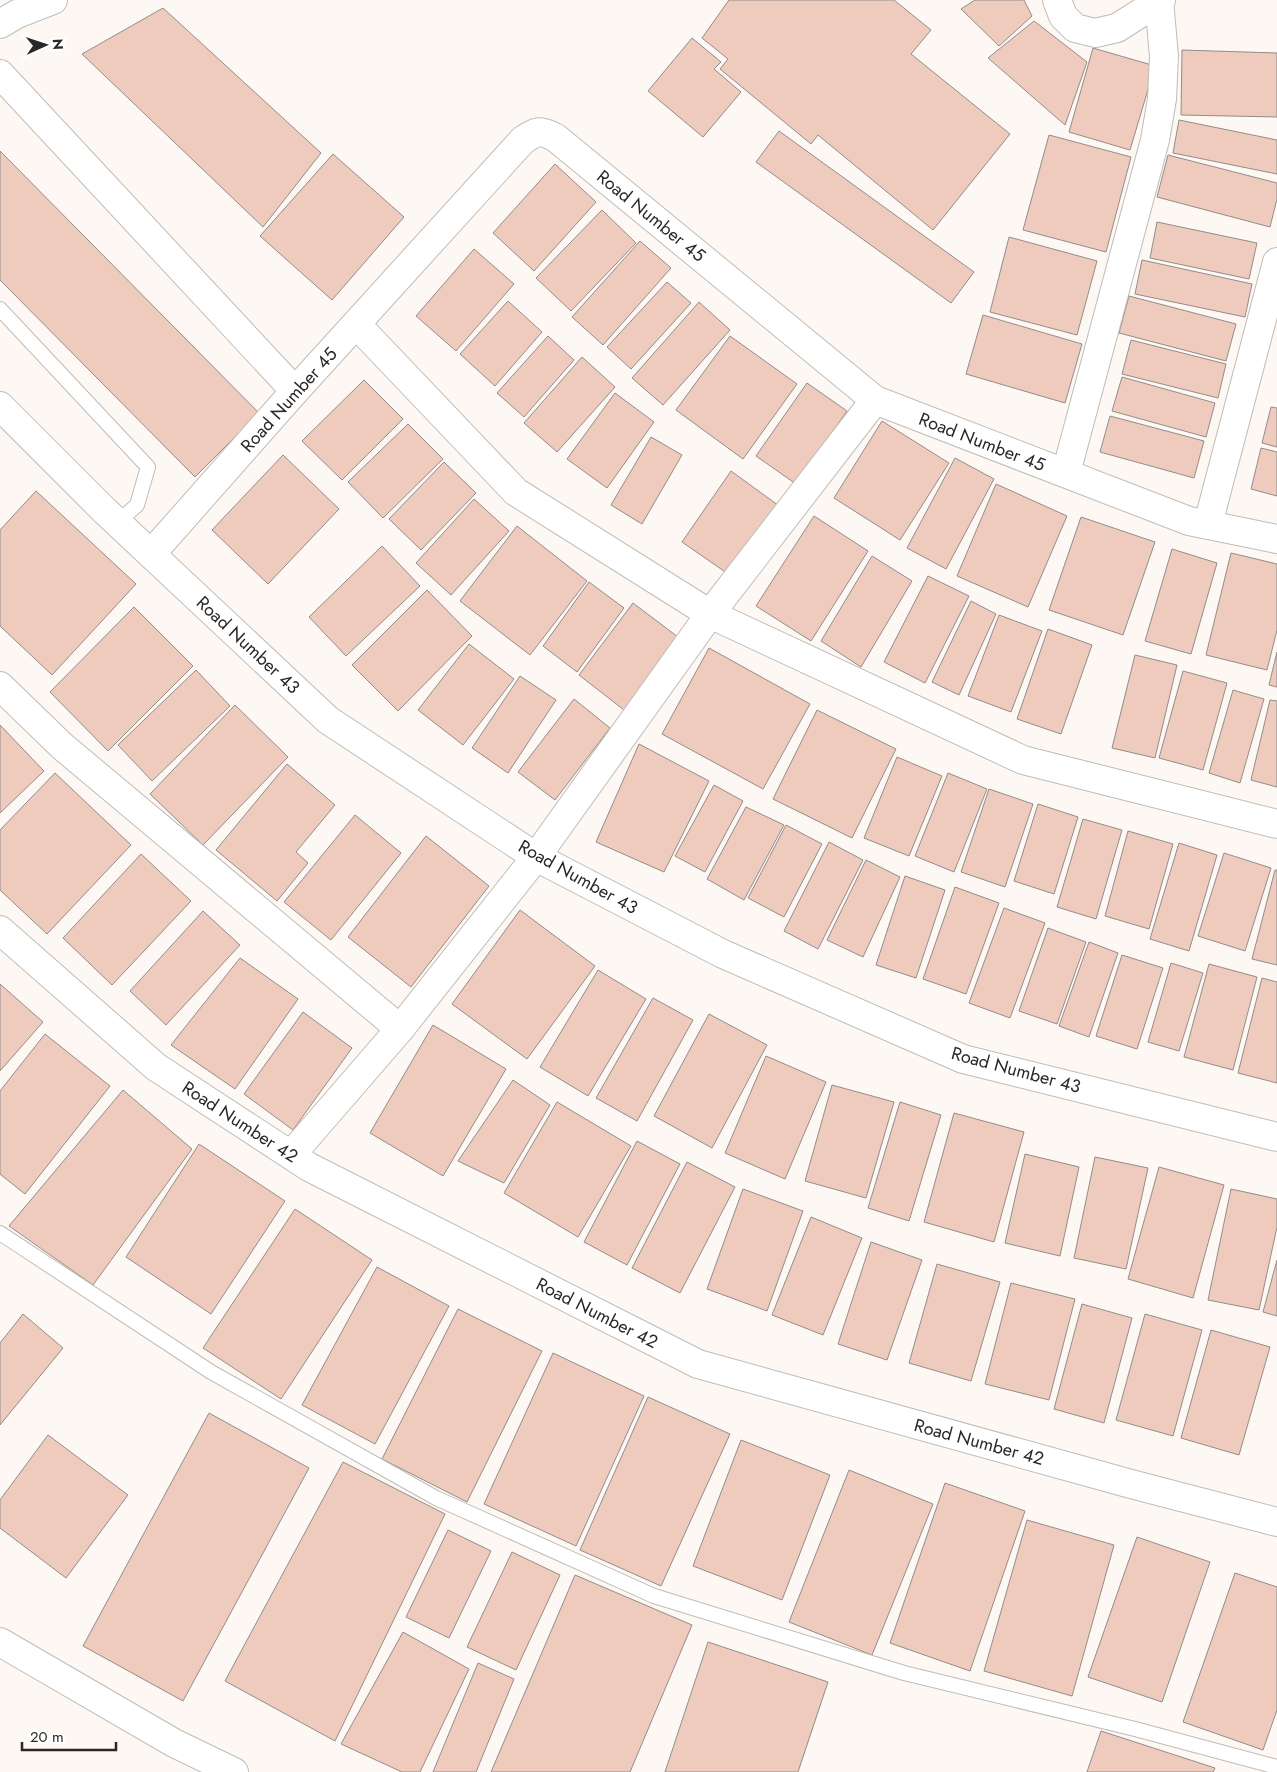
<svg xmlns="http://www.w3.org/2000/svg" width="1277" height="1772" font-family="Jost,sans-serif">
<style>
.building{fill:#efcbbe;stroke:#938c8a}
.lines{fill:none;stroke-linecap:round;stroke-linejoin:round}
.lane-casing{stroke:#c0bcb7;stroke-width:16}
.street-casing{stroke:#c0bcb7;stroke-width:30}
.lane{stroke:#fff;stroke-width:14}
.street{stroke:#fff;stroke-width:28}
.labels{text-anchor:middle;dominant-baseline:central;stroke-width:5;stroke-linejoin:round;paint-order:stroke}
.street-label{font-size:18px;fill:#292826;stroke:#fff}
</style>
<rect width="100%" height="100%" fill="#fdf8f3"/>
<g class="building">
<path d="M 729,0 L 894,0 L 931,30 L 911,54 L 1010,134 L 933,230 L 818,135 L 811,144 L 720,69 L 728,59 L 702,38 Z"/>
<path d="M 975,0 L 1024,0 L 1032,16 L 999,46 L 961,9 Z"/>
<path d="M 163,8 L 321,153 L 263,227 L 82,54 Z"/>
<path d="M 1034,21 L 1087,62 L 1065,125 L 988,58 Z"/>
<path d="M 692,38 L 721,62 L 714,69 L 741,92 L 703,137 L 648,91 Z"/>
<path d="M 1093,48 L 1155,66 L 1130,150 L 1069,132 Z"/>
<path d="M 1182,50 L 1277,53 L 1277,117 L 1181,115 Z"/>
<path d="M 1179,120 L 1277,140 L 1277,174 L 1173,153 Z"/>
<path d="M 779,131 L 974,272 L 951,303 L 756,162 Z"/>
<path d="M 1049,135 L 1131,157 L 1106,252 L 1023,230 Z"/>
<path d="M 0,151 L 259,413 L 195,477 L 0,280 Z"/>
<path d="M 333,154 L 404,217 L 332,300 L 260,236 Z"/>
<path d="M 1168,155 L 1277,183 L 1277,199 L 1270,227 L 1157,197 Z"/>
<path d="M 555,164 L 596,202 L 534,271 L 493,233 Z"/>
<path d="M 602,210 L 636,243 L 571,311 L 536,278 Z"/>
<path d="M 1157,222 L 1257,243 L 1249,279 L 1150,258 Z"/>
<path d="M 1009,237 L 1097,261 L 1077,335 L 990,312 Z"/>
<path d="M 640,241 L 671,268 L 603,345 L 572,317 Z"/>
<path d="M 474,249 L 514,284 L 456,351 L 416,316 Z"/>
<path d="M 1142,260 L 1252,284 L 1245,317 L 1135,294 Z"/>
<path d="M 667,282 L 691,303 L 631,369 L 607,347 Z"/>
<path d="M 1129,296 L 1236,324 L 1226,361 L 1119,333 Z"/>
<path d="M 508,301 L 542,332 L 495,386 L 460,354 Z"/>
<path d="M 699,302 L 730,330 L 663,405 L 632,378 Z"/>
<path d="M 983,315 L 1082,344 L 1065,403 L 966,374 Z"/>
<path d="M 548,336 L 574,360 L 524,417 L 497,393 Z"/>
<path d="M 730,336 L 797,384 L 743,459 L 676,410 Z"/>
<path d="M 1131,340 L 1226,364 L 1218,398 L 1122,374 Z"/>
<path d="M 582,357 L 615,387 L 557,452 L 524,423 Z"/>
<path d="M 1122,377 L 1215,403 L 1206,437 L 1112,411 Z"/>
<path d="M 364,380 L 403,419 L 342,480 L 302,441 Z"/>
<path d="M 807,383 L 847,411 L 796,484 L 756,456 Z"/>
<path d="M 615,393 L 654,422 L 607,488 L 567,459 Z"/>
<path d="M 1271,407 L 1277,408 L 1277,447 L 1262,443 Z"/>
<path d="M 1110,416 L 1204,441 L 1194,478 L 1100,452 Z"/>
<path d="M 882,421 L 949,463 L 900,540 L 834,498 Z"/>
<path d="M 408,424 L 443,459 L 383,518 L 348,482 Z"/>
<path d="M 651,437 L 682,455 L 642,524 L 611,505 Z"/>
<path d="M 1261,448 L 1277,452 L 1277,496 L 1251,489 Z"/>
<path d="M 283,455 L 339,509 L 268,584 L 212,530 Z"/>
<path d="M 955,458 L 994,479 L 946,569 L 907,548 Z"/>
<path d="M 444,462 L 476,493 L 421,550 L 389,519 Z"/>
<path d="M 731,471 L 782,508 L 734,578 L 682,542 Z"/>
<path d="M 996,484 L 1067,516 L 1028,607 L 957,576 Z"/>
<path d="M 36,491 L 136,584 L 52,675 L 0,626 L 0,530 Z"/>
<path d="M 474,499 L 509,531 L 451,595 L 416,563 Z"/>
<path d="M 814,516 L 868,551 L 811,641 L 756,606 Z"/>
<path d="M 1081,517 L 1155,542 L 1123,635 L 1049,610 Z"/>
<path d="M 517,526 L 587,581 L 530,655 L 460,601 Z"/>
<path d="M 382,546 L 420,586 L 346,656 L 309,617 Z"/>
<path d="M 1172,549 L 1217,563 L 1191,654 L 1145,641 Z"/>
<path d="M 1231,553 L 1277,564 L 1277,630 L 1267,670 L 1206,655 Z"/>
<path d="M 872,556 L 912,581 L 861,667 L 821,641 Z"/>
<path d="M 928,576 L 969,596 L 925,683 L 884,662 Z"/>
<path d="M 589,582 L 624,608 L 577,672 L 543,646 Z"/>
<path d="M 427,590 L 472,636 L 398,711 L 352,665 Z"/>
<path d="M 971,601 L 996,614 L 959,695 L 932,682 Z"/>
<path d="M 633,603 L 678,637 L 624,710 L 579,675 Z"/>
<path d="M 134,607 L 193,666 L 108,751 L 50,692 Z"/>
<path d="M 999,615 L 1042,631 L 1011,712 L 968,696 Z"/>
<path d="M 1048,629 L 1092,645 L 1061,734 L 1017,719 Z"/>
<path d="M 469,644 L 514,679 L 463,745 L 418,710 Z"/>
<path d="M 709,648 L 810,704 L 763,789 L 662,734 Z"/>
<path d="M 1277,652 L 1277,687 L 1269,685 Z"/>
<path d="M 1135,655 L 1177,665 L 1155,758 L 1112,748 Z"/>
<path d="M 196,670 L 230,706 L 152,781 L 118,745 Z"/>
<path d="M 1183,671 L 1227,683 L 1203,770 L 1159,758 Z"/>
<path d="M 520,676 L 556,700 L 508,773 L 472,748 Z"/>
<path d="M 1233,690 L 1264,699 L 1240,783 L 1209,773 Z"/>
<path d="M 574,699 L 610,728 L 555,800 L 518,772 Z"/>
<path d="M 1270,700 L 1277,701 L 1277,787 L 1251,780 Z"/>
<path d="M 235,705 L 288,757 L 203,845 L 150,794 Z"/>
<path d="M 817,710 L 896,749 L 852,838 L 773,799 Z"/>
<path d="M 0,725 L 44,771 L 0,813 Z"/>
<path d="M 639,744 L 709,781 L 664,872 L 596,842 Z"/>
<path d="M 897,757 L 942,776 L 909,856 L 864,838 Z"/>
<path d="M 287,764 L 335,805 L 296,852 L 308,863 L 277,901 L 216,850 Z"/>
<path d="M 55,773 L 131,845 L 47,934 L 0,890 L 0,830 Z"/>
<path d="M 948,773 L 987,789 L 954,872 L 915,856 Z"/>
<path d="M 714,785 L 743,801 L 705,872 L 675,856 Z"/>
<path d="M 989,789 L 1033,804 L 1005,887 L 961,872 Z"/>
<path d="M 1038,804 L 1078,817 L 1054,894 L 1014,881 Z"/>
<path d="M 746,807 L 784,825 L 744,900 L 707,879 Z"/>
<path d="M 355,815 L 401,853 L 331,940 L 284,902 Z"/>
<path d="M 1083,819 L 1122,830 L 1096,919 L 1057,907 Z"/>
<path d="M 786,825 L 822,844 L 784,917 L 748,898 Z"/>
<path d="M 1128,831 L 1173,844 L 1149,929 L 1105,916 Z"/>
<path d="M 426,836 L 489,886 L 411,987 L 348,937 Z"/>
<path d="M 829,842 L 863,860 L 818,949 L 784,931 Z"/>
<path d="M 1179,843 L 1217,855 L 1189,951 L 1150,939 Z"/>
<path d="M 1224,853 L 1271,868 L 1245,951 L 1198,936 Z"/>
<path d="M 141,854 L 191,901 L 112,985 L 63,938 Z"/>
<path d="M 866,860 L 900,877 L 863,957 L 827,940 Z"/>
<path d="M 1275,870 L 1277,870 L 1277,965 L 1252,959 Z"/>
<path d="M 905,876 L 945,890 L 916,978 L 876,965 Z"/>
<path d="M 955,887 L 999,903 L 966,994 L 923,979 Z"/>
<path d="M 1004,908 L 1045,923 L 1010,1018 L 969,1003 Z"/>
<path d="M 520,910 L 595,966 L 527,1059 L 452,1004 Z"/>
<path d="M 203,911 L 240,945 L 166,1025 L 130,991 Z"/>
<path d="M 1048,928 L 1086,942 L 1057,1024 L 1019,1011 Z"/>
<path d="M 1089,942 L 1118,953 L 1089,1037 L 1059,1026 Z"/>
<path d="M 1122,955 L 1163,968 L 1137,1049 L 1096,1036 Z"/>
<path d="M 240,958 L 298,999 L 235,1089 L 171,1045 Z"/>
<path d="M 1171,963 L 1203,973 L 1179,1051 L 1148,1042 Z"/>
<path d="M 1209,964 L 1257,977 L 1233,1070 L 1184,1057 Z"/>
<path d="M 598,970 L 646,999 L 588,1096 L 540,1067 Z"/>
<path d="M 1262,978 L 1277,982 L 1277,1083 L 1238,1073 Z"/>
<path d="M 0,984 L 43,1022 L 0,1071 Z"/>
<path d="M 653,998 L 693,1020 L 637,1121 L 596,1098 Z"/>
<path d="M 303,1012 L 352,1048 L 293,1130 L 244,1094 Z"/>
<path d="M 709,1014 L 767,1045 L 712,1148 L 654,1116 Z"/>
<path d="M 433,1025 L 506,1069 L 443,1176 L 370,1133 Z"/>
<path d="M 45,1034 L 110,1086 L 25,1194 L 0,1174 L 0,1091 Z"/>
<path d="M 766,1056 L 826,1082 L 785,1179 L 725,1153 Z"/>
<path d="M 513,1080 L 550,1105 L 504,1183 L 458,1161 Z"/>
<path d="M 832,1085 L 894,1102 L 866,1198 L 805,1181 Z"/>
<path d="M 123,1090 L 192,1149 L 93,1285 L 9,1226 Z"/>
<path d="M 557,1102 L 631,1146 L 578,1237 L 504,1193 Z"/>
<path d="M 900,1102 L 941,1115 L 909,1221 L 868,1208 Z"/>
<path d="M 954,1113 L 1024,1132 L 994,1242 L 924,1222 Z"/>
<path d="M 637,1141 L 680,1164 L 627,1265 L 584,1242 Z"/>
<path d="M 199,1144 L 285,1201 L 211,1314 L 126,1257 Z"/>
<path d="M 1025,1154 L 1079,1167 L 1060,1256 L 1005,1243 Z"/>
<path d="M 1095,1157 L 1148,1168 L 1126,1269 L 1074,1258 Z"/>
<path d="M 687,1162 L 735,1187 L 680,1293 L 632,1268 Z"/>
<path d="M 1159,1167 L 1224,1185 L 1193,1298 L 1128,1279 Z"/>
<path d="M 743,1189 L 803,1211 L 767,1311 L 707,1289 Z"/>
<path d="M 1231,1189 L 1277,1199 L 1277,1227 L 1259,1310 L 1208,1300 Z"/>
<path d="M 295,1209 L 372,1260 L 281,1399 L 203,1348 Z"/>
<path d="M 811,1217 L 862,1238 L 823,1335 L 772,1315 Z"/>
<path d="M 871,1242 L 922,1260 L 887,1360 L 838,1344 Z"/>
<path d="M 1277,1260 L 1277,1316 L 1263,1312 Z"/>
<path d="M 937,1264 L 1000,1282 L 971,1381 L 909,1363 Z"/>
<path d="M 377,1267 L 449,1306 L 375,1444 L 302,1405 Z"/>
<path d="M 1011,1283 L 1075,1299 L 1049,1400 L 985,1384 Z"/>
<path d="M 1082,1304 L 1132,1318 L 1104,1423 L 1054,1409 Z"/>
<path d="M 458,1309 L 542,1351 L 467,1502 L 382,1459 Z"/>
<path d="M 23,1314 L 63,1348 L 0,1425 L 0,1343 Z"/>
<path d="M 1145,1314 L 1202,1330 L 1173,1436 L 1116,1420 Z"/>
<path d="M 1211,1330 L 1270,1347 L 1239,1455 L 1181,1438 Z"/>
<path d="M 553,1353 L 644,1396 L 576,1546 L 484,1504 Z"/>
<path d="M 648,1397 L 730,1434 L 661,1586 L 580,1550 Z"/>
<path d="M 209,1413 L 309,1468 L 183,1701 L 83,1646 Z"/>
<path d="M 48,1435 L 128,1495 L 66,1578 L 0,1528 L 0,1500 Z"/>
<path d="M 741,1440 L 830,1475 L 782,1600 L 693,1566 Z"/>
<path d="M 343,1462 L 445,1514 L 335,1741 L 225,1681 Z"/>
<path d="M 849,1470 L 933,1504 L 872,1655 L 789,1622 Z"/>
<path d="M 945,1483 L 1025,1511 L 970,1671 L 890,1643 Z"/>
<path d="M 1027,1520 L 1114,1545 L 1072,1696 L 984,1671 Z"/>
<path d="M 448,1530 L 491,1551 L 449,1638 L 406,1617 Z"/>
<path d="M 1137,1537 L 1210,1562 L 1162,1702 L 1088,1677 Z"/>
<path d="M 512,1552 L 560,1575 L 516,1670 L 467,1647 Z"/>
<path d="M 1235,1573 L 1277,1587 L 1277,1710 L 1263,1750 L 1183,1722 Z"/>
<path d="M 575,1575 L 692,1625 L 630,1772 L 491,1772 Z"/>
<path d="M 403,1632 L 469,1669 L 420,1772 L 402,1772 L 341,1744 Z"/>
<path d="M 708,1642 L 828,1682 L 798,1772 L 665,1772 Z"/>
<path d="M 478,1663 L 514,1679 L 476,1772 L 433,1772 Z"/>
<path d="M 1101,1731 L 1215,1768 L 1213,1772 L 1087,1772 Z"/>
</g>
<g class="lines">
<g class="lane-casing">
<g id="lane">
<path d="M 0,309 L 148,467 L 137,505 L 118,522"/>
<path d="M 0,1233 L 211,1372 L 436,1498 L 654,1596 L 904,1673 L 1135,1729 L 1277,1767"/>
</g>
</g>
<g class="street-casing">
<g id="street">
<path d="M 1057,0 L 1063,16 L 1075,28 L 1095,33 L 1117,28 L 1161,0"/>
<path d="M 0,24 L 17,14 L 53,0"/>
<path d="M 0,74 L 295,391"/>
<path d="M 357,325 L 516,492 L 710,614 L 1023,760 L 1277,824"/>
<path d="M 0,406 L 105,511 L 328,720 L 536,857 L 723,954 L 963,1059 L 1277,1137"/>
<path d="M 1066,473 L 1155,140 L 1162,99 L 1164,56 L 1159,1"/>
<path d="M 1208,524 L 1277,262"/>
<path d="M 151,554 L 295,391 L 523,140 C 537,131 540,129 556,138 L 875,400 L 1189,521 L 1277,539"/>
<path d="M 0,686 L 62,746 L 400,1029"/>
<path d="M 0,930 L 156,1067 L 309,1167 L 698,1364 L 1131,1484 L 1277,1522"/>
<path d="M 291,1155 L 400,1029 L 536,857 L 710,614 L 875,400"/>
<path d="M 0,1642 L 174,1743 L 234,1772"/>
</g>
</g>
<use href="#lane" class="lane"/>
<use href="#street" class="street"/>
</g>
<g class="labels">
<g class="street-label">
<text transform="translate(651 216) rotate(39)">Road Number 45</text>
<text transform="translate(289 400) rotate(-48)">Road Number 45</text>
<text transform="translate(982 442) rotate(21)">Road Number 45</text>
<text transform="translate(248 645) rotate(43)">Road Number 43</text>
<text transform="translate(578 877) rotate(29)">Road Number 43</text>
<text transform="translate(1016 1070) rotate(15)">Road Number 43</text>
<text transform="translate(240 1122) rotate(33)">Road Number 42</text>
<text transform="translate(597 1313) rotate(27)">Road Number 42</text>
<text transform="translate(979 1442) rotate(15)">Road Number 42</text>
</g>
</g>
<g transform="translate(45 45) rotate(87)" stroke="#ffffff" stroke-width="4" paint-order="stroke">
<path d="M0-4L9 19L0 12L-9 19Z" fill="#292826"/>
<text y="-8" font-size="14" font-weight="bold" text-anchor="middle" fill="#292826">N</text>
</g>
<path d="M22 1742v8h94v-8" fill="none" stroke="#292826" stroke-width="2.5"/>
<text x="30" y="1742" font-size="15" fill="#292826" stroke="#ffffff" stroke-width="4" paint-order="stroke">20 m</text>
</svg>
